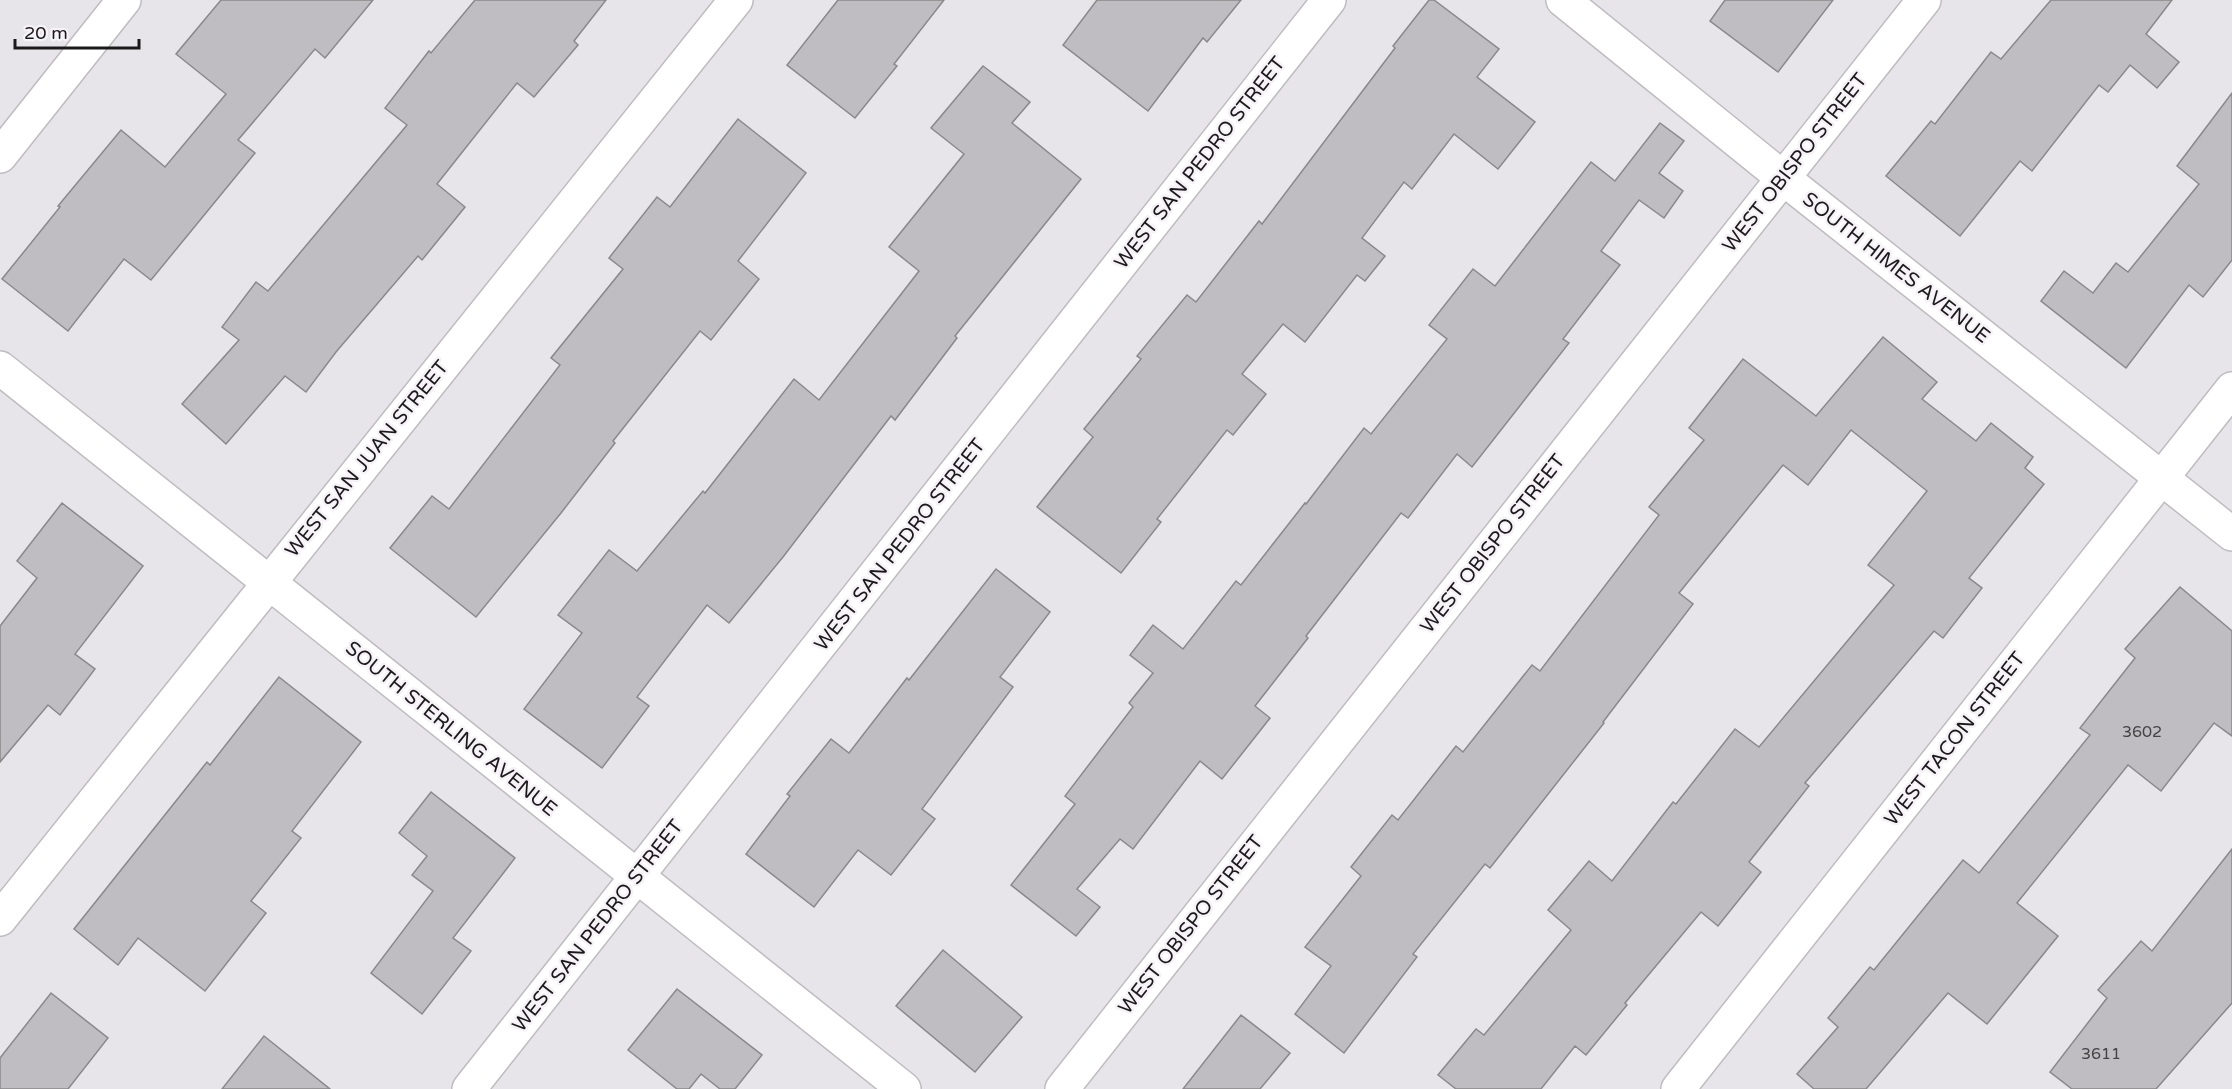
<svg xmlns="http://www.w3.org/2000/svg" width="2232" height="1089" font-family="'Varela Round',sans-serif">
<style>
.building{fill:#c0bdc2;stroke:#8b888c;stroke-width:1.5}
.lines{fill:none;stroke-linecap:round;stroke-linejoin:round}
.minor-casing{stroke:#bfbcc1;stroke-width:36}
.minor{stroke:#fff;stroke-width:33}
.labels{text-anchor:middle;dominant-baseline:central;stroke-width:5;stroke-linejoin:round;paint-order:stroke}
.number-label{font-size:16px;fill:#444345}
.street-label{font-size:20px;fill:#1b1a1b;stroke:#f6f2f7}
</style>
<rect width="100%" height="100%" fill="#e8e5ea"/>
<g class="building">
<path d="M 221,0 L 373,0 L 325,58 L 315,49 L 238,140 L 255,153 L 151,280 L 124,259 L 68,331 L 2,279 L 60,207 L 58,206 L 121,130 L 165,167 L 226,94 L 176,54 Z"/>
<path d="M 475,0 L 606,0 L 574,41 L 578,45 L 534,97 L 517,83 L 437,184 L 465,207 L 422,260 L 418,256 L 336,352 L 306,392 L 285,376 L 226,444 L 182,404 L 239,340 L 222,327 L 256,282 L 268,291 L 407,125 L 385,108 L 429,51 L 431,53 Z"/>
<path d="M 838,0 L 944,0 L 894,64 L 897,66 L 855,118 L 787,65 Z"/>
<path d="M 1097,0 L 1241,0 L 1207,42 L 1203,38 L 1148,111 L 1063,45 Z"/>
<path d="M 1429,0 L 1434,0 L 1499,49 L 1477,77 L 1535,122 L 1498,169 L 1454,134 L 1412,189 L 1404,182 L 1362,238 L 1385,256 L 1365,281 L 1357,275 L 1305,342 L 1283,324 L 1242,374 L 1266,394 L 1233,435 L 1227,430 L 1157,519 L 1161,522 L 1121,573 L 1037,507 L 1093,437 L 1084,429 L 1141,359 L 1137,356 L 1187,295 L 1196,302 L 1259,221 L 1262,224 L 1395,48 L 1393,46 Z"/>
<path d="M 1725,0 L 1833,0 L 1778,72 L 1710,21 Z"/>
<path d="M 2051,0 L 2172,0 L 2146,34 L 2179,62 L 2157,88 L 2130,65 L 2108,92 L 2099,85 L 2032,171 L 2020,161 L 1960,236 L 1886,176 L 1931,121 L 1935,124 L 1991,52 L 2001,59 Z"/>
<path d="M 983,66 L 1030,102 L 1012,123 L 1081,179 L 955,336 L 957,338 L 895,420 L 891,416 L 783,557 L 729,623 L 707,605 L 637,697 L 649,706 L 602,768 L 524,709 L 582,633 L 558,615 L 609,550 L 637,571 L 703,491 L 705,493 L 794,379 L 819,400 L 919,271 L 889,247 L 964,154 L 931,128 Z"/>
<path d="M 2232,93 L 2232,260 L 2203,297 L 2189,285 L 2126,368 L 2041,301 L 2064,271 L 2093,293 L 2116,263 L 2128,272 L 2199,184 L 2177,166 Z"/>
<path d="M 738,119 L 806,173 L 738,261 L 759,279 L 711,340 L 700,331 L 613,441 L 615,443 L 561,513 L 476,617 L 390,548 L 432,496 L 449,509 L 560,365 L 551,358 L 623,269 L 609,258 L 657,197 L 670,207 Z"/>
<path d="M 1660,123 L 1684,141 L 1659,173 L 1683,191 L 1664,218 L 1639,200 L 1601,251 L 1620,265 L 1563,339 L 1569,343 L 1472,467 L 1457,454 L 1408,518 L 1401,513 L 1306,636 L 1308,638 L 1255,706 L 1270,718 L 1222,779 L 1200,761 L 1133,849 L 1120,839 L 1077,889 L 1100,907 L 1076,936 L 1011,885 L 1075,804 L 1065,796 L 1133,707 L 1129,703 L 1153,673 L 1130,655 L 1153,625 L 1183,649 L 1236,581 L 1241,585 L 1305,503 L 1306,504 L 1364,428 L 1371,434 L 1447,339 L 1429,325 L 1473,269 L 1495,286 L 1591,162 L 1615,181 Z"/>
<path d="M 1883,337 L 1937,382 L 1922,399 L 1976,441 L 1991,423 L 2033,457 L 2025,468 L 2044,484 L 1969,578 L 1982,588 L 1943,638 L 1934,631 L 1805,783 L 1809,786 L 1749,862 L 1761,872 L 1718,926 L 1701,912 L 1625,1003 L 1627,1005 L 1586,1055 L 1575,1046 L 1541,1089 L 1456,1089 L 1438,1075 L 1476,1029 L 1484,1035 L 1571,930 L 1548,910 L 1589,861 L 1612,881 L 1673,802 L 1676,804 L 1735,729 L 1759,747 L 1894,585 L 1868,565 L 1927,491 L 1851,430 L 1808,485 L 1783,465 L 1679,593 L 1693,604 L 1603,722 L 1604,723 L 1490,868 L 1485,864 L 1413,954 L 1417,957 L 1344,1053 L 1295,1014 L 1331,966 L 1305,947 L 1361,876 L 1351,867 L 1392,815 L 1398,820 L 1456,746 L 1463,752 L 1532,665 L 1540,671 L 1659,515 L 1649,507 L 1704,440 L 1689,428 L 1743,359 L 1816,416 Z"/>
<path d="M 62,503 L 143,566 L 75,654 L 95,669 L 60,715 L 48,705 L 0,762 L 0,626 L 37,578 L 17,561 Z"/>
<path d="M 996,569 L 1050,612 L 1000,677 L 1013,687 L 922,809 L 935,819 L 891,875 L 858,850 L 814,907 L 746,854 L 790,796 L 787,794 L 831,739 L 849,753 L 907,678 L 909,680 Z"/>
<path d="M 2180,587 L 2232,631 L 2232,736 L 2214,723 L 2161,791 L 2128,765 L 2017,903 L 2058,936 L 1987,1024 L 1948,993 L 1866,1089 L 1814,1089 L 1797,1074 L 1838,1027 L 1828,1018 L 1870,967 L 1874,970 L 1963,860 L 1979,873 L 2090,735 L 2080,728 L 2135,658 L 2125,649 Z"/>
<path d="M 279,677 L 361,742 L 292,831 L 301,838 L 251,901 L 266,913 L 205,991 L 138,938 L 118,965 L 74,929 L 207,762 L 210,765 Z"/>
<path d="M 431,792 L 515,858 L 453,938 L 471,951 L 422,1014 L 371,973 L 433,891 L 412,875 L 427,856 L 399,833 Z"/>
<path d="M 2232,849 L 2232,1003 L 2156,1089 L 2072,1089 L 2050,1072 L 2107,998 L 2098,990 L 2141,941 L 2152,951 Z"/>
<path d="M 943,950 L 1022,1017 L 975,1072 L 896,1006 Z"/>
<path d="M 677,989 L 762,1055 L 735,1089 L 720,1089 L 701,1074 L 689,1089 L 677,1089 L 628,1050 Z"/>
<path d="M 51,993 L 108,1038 L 68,1089 L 0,1089 L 0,1058 Z"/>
<path d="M 1241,1015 L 1290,1053 L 1260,1089 L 1183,1089 Z"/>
<path d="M 264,1036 L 330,1089 L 222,1089 Z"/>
</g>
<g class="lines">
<g class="minor-casing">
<g id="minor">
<path d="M 1563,0 L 1783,178 L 2232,534"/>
<path d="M 0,156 L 124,0"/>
<path d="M 0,368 L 904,1089"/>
<path d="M 0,919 L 736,0"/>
<path d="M 469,1089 L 1329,0"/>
<path d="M 1062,1089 L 1924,0"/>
<path d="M 1678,1089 L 2232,389"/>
</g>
</g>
<use href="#minor" class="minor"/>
</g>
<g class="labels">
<g class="number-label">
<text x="2142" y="732">3602</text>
<text x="2101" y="1054">3611</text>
</g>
<g class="street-label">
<text transform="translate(1200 163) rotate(-52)">WEST SAN PEDRO STREET</text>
<text transform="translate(1795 163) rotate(-52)">WEST OBISPO STREET</text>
<text transform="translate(1896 268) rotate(38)">SOUTH HIMES AVENUE</text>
<text transform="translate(367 459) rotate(-51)">WEST SAN JUAN STREET</text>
<text transform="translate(1493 544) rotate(-52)">WEST OBISPO STREET</text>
<text transform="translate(900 545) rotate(-52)">WEST SAN PEDRO STREET</text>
<text transform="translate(451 729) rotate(39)">SOUTH STERLING AVENUE</text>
<text transform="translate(1955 739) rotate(-52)">WEST TACON STREET</text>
<text transform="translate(1191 925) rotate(-52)">WEST OBISPO STREET</text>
<text transform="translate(598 926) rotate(-52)">WEST SAN PEDRO STREET</text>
</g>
</g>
<path d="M15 39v9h124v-9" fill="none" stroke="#1b1a1b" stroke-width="3"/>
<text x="24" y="39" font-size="18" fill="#1b1a1b" stroke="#f6f2f7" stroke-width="4.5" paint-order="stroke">20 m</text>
</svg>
